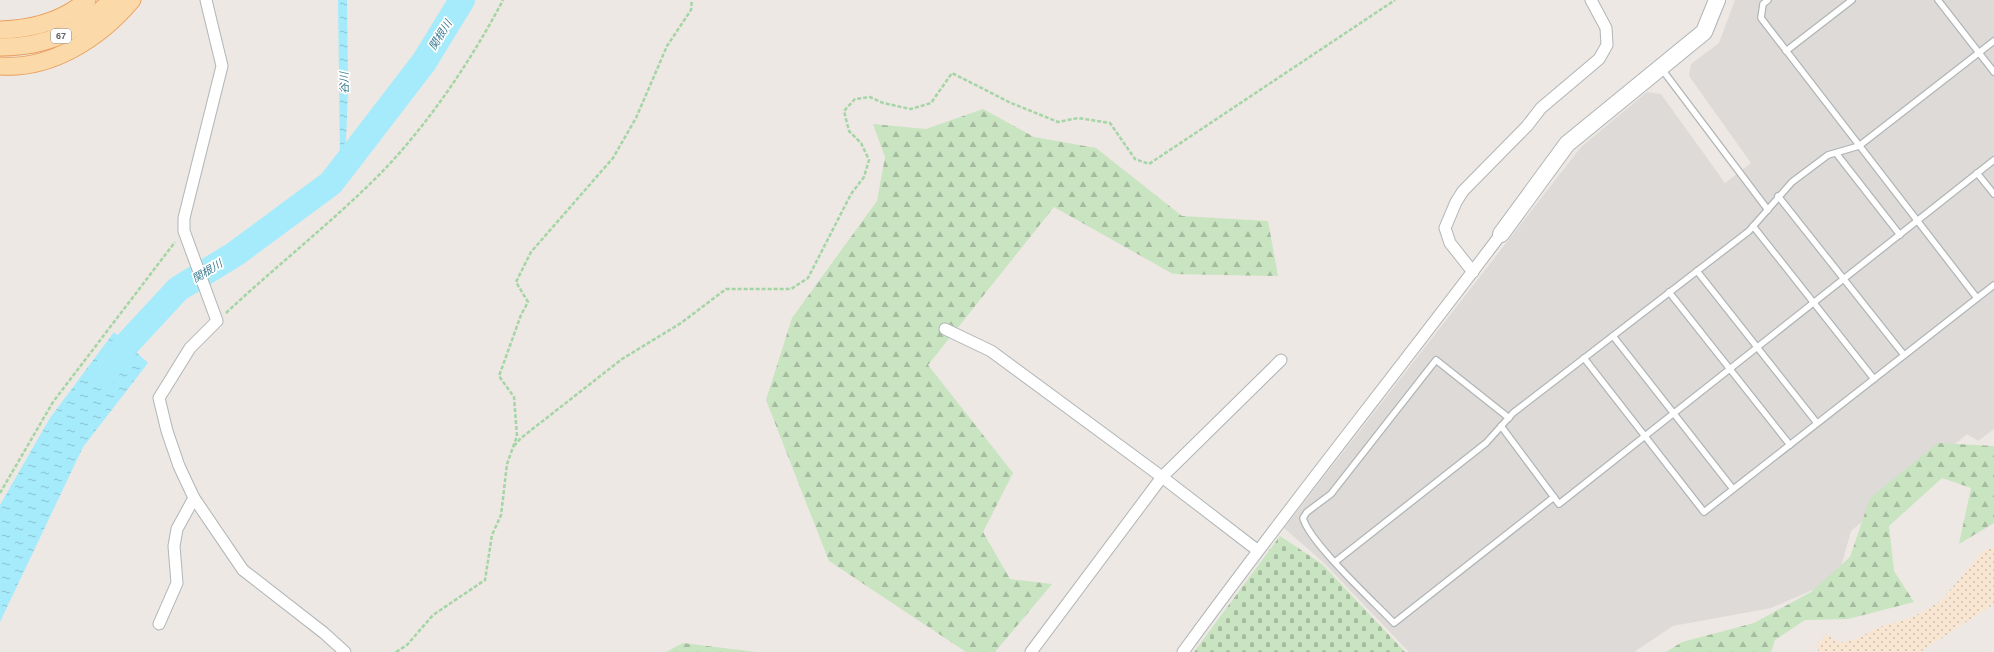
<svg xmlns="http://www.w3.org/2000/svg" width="1994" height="652" font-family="Helvetica,'Noto Sans JP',sans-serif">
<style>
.industrial{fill:#dedad7}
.forest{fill:url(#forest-firs)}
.sand{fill:url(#sand-dots)}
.cemetery{fill:url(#cemetery-stones)}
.water{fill:url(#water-ripples)}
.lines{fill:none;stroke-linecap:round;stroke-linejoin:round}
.river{stroke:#a5ebfb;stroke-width:26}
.lane-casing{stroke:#b0b5b7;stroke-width:8}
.street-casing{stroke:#b0b5b7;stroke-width:13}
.secondary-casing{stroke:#afb4b7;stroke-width:18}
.primary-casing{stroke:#eaa05e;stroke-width:19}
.path{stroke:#a4d5a4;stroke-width:2.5;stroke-dasharray:4 2;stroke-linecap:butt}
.lane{stroke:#fff;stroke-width:5.5}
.street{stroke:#fff;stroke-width:11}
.secondary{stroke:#fff;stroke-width:16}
.primary{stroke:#fbd9a9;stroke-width:17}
.labels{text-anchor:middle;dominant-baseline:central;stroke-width:3.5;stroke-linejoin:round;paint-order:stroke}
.shield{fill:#fff;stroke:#8c9092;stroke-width:1}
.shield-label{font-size:9px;font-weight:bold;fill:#5b6063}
.water-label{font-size:11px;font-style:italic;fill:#3a7c92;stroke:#fff}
</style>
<defs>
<pattern id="forest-firs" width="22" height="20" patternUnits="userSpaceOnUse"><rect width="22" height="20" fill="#c9e4c0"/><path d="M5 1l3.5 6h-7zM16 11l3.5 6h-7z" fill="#a6bca0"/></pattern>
<pattern id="sand-dots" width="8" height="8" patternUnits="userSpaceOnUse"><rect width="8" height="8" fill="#f8e6d2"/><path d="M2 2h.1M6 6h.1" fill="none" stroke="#ccbeae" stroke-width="1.8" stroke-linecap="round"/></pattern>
<pattern id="cemetery-stones" width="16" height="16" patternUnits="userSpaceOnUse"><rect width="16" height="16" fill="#c9e4c0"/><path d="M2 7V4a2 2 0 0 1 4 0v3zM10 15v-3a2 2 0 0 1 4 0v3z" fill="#a6bca0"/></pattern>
<pattern id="water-ripples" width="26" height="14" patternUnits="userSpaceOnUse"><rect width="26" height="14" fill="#a5ebfb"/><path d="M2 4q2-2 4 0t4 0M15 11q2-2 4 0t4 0" fill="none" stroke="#89c2cf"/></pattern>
</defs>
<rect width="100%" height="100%" fill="#ede8e3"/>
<path class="industrial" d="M 1735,0 L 1994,0 L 1994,429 L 1978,441 L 1967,434 L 1851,531 L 1841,567 L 1815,589 L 1771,608 L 1673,626 L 1634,652 L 1409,652 L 1323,562 L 1284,528 L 1581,147 L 1647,92 L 1661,94 L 1725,183 L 1751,163 L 1689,76 L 1691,64 L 1719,43 Z"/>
<g class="forest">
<path d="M 983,109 L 1034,137 L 1096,148 L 1182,216 L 1268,221 L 1278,276 L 1173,274 L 1054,207 L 928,365 L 1013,473 L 983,532 L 1010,579 L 1052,584 L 995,652 L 966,652 L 829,561 L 766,400 L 792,318 L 877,201 L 885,157 L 873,124 L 926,129 Z"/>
<path d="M 1938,443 L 1994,446 L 1994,523 L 1959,544 L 1971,488 L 1942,478 L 1889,526 L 1894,571 L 1914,602 L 1848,619 L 1805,620 L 1775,640 L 1771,652 L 1666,652 L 1682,642 L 1754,623 L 1811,592 L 1850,557 L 1870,498 Z"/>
<path d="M 683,643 L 756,652 L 666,652 Z"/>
</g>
<path class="sand" d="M 1994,547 L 1994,604 L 1920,652 L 1819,652 L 1816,645 L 1827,634 L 1840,643 L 1858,638 L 1879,627 L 1913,617 L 1941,601 L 1983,551 Z"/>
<path class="cemetery" d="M 1280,536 L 1322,564 L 1405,652 L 1194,652 Z"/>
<g class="water">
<path d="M 338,0 L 347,0 L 348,88 L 345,170 L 340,162 Z"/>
<path d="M 114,332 L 148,363 L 83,447 L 0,622 L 0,505 L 50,418 Z"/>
</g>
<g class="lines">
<path class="river" d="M 106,372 L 113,359 L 178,289 L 235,254 L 331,183 L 424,62 L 462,0"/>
<g class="lane-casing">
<g id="lane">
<path d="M 1768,0 L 1763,4 L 1761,18 L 1977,298"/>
<path d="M 1938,0 L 1994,72"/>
<path d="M 1786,51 L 1852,0"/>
<path d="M 1661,68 L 1768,210"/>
<path d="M 1836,153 L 1900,235"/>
<path d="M 1977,173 L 1994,194"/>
<path d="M 1778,196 L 1904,355"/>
<path d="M 1753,226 L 1874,379"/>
<path d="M 1697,271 L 1817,423"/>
<path d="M 1669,292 L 1790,445"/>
<path d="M 1613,336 L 1733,489"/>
<path d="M 1584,358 L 1704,512 L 1994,285"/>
<path d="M 1509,418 L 1436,360 L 1331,494 L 1307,512 L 1303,518 C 1309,542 1374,602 1394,623 L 1554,497"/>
<path d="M 1501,426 L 1559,504 L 1994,160"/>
<path d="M 1335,562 L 1486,443 L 1513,413 L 1749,231 L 1792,182 L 1828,155 L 1859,146 L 1994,41"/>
</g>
</g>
<g class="street-casing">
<g id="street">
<path d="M 206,0 L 222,66 L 184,218 L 184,231 L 217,321 L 190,348 L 159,398 L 167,431 L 179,466 L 194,498 L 243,570 L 324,633 L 345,652"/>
<path d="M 1473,272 L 1450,243 L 1445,228 L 1456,202 L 1463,191 L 1527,126 L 1541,108 L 1599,59 L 1607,45 L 1606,28 L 1591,0"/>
<path d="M 945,329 L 991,351 L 1162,477 L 1257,550"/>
<path d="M 159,624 L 177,583 L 174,546 L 177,529 L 194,498"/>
<path d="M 1031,652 L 1162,477 L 1281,360"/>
<path d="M 1183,652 C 1286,510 1396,374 1501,234"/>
</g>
</g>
<g class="secondary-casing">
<path id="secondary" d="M 1501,234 L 1567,144 L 1704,32 L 1717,0"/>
</g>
<g class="primary-casing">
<g id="primary">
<path d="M 0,30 C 32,29 62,22 87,0"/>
<path d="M 0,47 C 46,47 79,32 112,0"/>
<path d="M 0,66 C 51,70 100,38 132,0"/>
</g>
</g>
<g class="path">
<path d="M 226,313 C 276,266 330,224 379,175 C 427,126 471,61 503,0"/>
<path d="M 514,446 L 521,438 L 622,359 L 681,323 L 726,289 L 791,289 L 808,278 L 851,194 L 864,177 L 869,160 L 861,143 L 849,131 L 844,111 L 855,99 L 870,97 L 883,103 L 911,109 L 931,103 L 952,73 L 1011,103 L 1058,122 L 1078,118 L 1110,123 L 1135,159 L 1149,164 L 1395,0"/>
<path d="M 0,493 L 53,402 L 175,242"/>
<path d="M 396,652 L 407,645 L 433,615 L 485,580 L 492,535 L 501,515 L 507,464 L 517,436 L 514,397 L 499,376 L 521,315 L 528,302 L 516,282 L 531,252 L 613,158 L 636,118 L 667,46 L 691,10 L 692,0"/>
</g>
<use href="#lane" class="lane"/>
<use href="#street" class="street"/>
<use href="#secondary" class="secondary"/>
<use href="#primary" class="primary"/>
</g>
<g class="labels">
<rect class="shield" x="51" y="29" width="20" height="14" rx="3"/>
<g class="shield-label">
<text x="61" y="36">67</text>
</g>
<g class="water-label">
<text transform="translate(440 35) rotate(-58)">関根川</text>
<text transform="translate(344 83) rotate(-91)">谷川</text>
<text transform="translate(207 271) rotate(-31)">関根川</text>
</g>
</g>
</svg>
